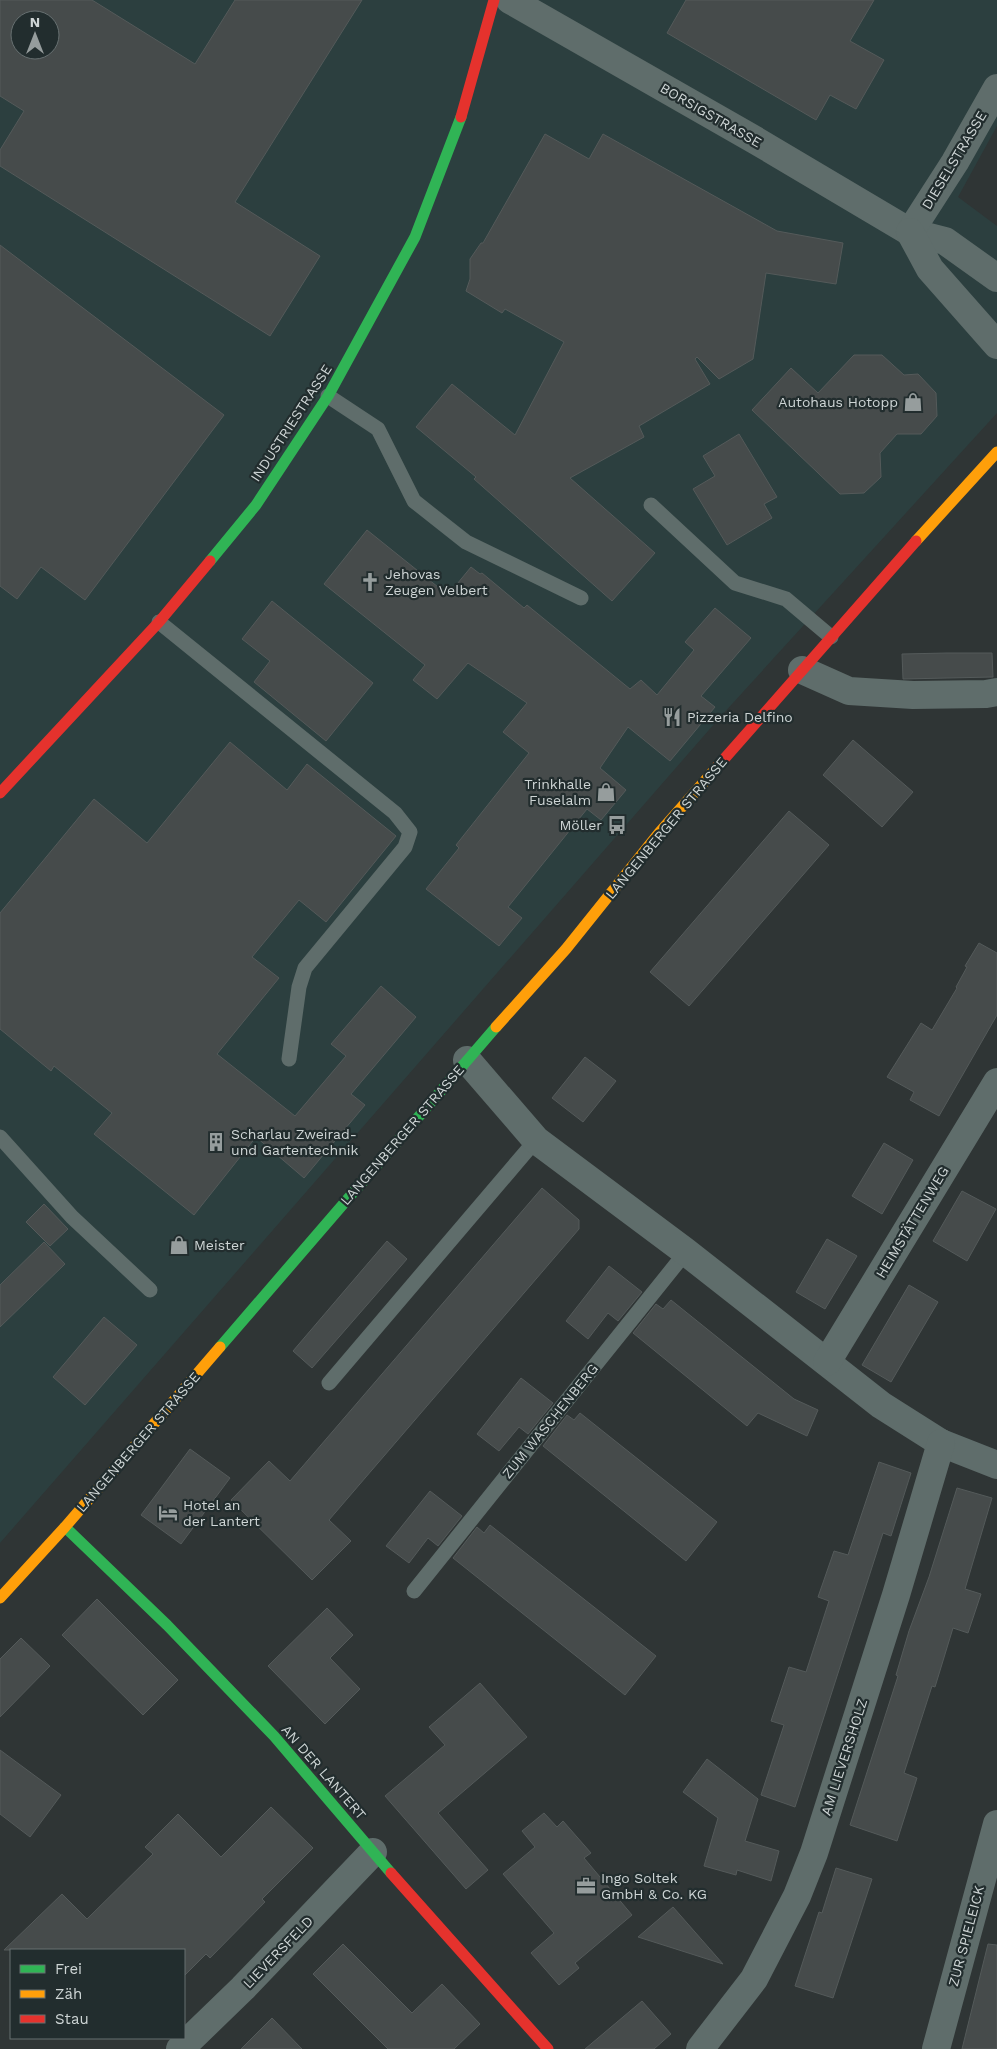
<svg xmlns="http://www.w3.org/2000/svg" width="997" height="2049" font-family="'Work Sans',sans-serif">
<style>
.built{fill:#2c3f3f;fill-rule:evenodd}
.building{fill:#464b4b;stroke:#545a5a;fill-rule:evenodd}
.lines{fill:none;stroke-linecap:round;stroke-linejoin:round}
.lane{stroke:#5f6d6b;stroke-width:15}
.street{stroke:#5f6d6b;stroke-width:28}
.fast{stroke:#30b455;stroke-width:11}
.slow{stroke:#ff9f0a;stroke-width:11}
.jam{stroke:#e5322d;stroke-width:11}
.labels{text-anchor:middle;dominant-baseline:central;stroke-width:4.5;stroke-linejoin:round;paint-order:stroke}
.street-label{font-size:14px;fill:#ced5d5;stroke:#222d2e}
.poi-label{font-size:14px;fill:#ced5d5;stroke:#222d2e;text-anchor:start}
</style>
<rect width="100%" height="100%" fill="#2f3535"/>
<path class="built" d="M 0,0 L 997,0 L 997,126 L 958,197 L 997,226 L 997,413 L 722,715 L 0,1543 ZM 20,20 L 50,20 L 50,50 L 20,50 Z"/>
<g class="building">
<path d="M 0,0 L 92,0 L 195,64 L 235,0 L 362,0 L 235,202 L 320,256 L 270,336 L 0,166 L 0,150 L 24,111 L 0,96 ZM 20,20 L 50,20 L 50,50 L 20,50 Z"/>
<path d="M 686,0 L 874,0 L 850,41 L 884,60 L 856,109 L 830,95 L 816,120 L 667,33 Z"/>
<path d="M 545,134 L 589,159 L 603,134 L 777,231 L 843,243 L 836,284 L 766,273 L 753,359 L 719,379 L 697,357 L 695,359 L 710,384 L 639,426 L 644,437 L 570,478 L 655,553 L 612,601 L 474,479 L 476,477 L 416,427 L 452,384 L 515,435 L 564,342 L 505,309 L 502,313 L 466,291 L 470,279 L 470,259 L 481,243 L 483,243 Z"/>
<path d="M 0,245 L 224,415 L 85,600 L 41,567 L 17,599 L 0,586 Z"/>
<path d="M 854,355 L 882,355 L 904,375 L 918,374 L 936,393 L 937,416 L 921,434 L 897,434 L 880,453 L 881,477 L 864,493 L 840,494 L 752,410 L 791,368 L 818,393 Z"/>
<path d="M 739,434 L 777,497 L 764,504 L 772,518 L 727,545 L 693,489 L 715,476 L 703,456 Z"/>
<path d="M 367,530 L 448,595 L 471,567 L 480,574 L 482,573 L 524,608 L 527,605 L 630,689 L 641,680 L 657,695 L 694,650 L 685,642 L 715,608 L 751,638 L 701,696 L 715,707 L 670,761 L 628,727 L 600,768 L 626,790 L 601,820 L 587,809 L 508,907 L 522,918 L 499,946 L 426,889 L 459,848 L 456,845 L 529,753 L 503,732 L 527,703 L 468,663 L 437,699 L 413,680 L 425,665 L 324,584 Z"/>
<path d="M 272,601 L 373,683 L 326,741 L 254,682 L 270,661 L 242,639 Z"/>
<path d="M 947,653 L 992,653 L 993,677 L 903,679 L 902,654 Z"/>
<path d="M 853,740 L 913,792 L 882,827 L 823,775 Z"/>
<path d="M 230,742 L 287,790 L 307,764 L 396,836 L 326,922 L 299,900 L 252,957 L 279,978 L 217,1054 L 295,1116 L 346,1056 L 331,1044 L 381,986 L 416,1017 L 351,1094 L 365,1105 L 304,1178 L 256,1137 L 194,1215 L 94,1134 L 112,1113 L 54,1066 L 51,1071 L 0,1029 L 0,913 L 94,799 L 147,843 Z"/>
<path d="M 789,811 L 829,845 L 689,1006 L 650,972 Z"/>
<path d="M 979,943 L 997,953 L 997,1015 L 939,1116 L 910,1100 L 914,1092 L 887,1077 L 921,1023 L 932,1030 L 957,988 L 956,987 L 967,967 L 965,966 Z"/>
<path d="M 585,1057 L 616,1081 L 583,1122 L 552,1098 Z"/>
<path d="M 884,1143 L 913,1160 L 882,1214 L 852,1196 Z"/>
<path d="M 542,1188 L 579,1220 L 579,1229 L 329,1520 L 351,1541 L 312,1580 L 231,1500 L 269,1461 L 290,1481 Z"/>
<path d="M 962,1191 L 996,1209 L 967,1261 L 933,1241 Z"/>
<path d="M 44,1204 L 68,1229 L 50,1246 L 26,1222 Z"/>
<path d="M 827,1239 L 857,1256 L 825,1309 L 796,1292 Z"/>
<path d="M 387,1241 L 407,1259 L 312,1368 L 293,1351 Z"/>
<path d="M 44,1242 L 65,1264 L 0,1327 L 0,1285 Z"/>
<path d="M 609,1266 L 642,1292 L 618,1321 L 608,1313 L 588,1339 L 566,1321 Z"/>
<path d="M 909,1285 L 938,1302 L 891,1382 L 862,1365 Z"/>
<path d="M 671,1300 L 794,1399 L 818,1410 L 807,1436 L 758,1413 L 747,1426 L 633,1333 L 656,1304 L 663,1309 Z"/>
<path d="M 104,1317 L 137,1345 L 85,1405 L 53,1377 Z"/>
<path d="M 521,1378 L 553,1403 L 528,1434 L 519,1427 L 499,1451 L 477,1434 Z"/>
<path d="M 580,1413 L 717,1522 L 686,1561 L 543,1446 L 567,1415 L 574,1420 Z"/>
<path d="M 190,1449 L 230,1478 L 181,1544 L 141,1515 Z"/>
<path d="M 879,1462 L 911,1473 L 891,1536 L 883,1533 L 795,1807 L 761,1795 L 784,1725 L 771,1721 L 789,1667 L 806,1672 L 829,1601 L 818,1597 L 834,1551 L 848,1555 Z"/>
<path d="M 957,1488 L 992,1498 L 965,1589 L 981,1594 L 968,1633 L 953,1628 L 935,1687 L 932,1686 L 904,1773 L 917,1778 L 897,1841 L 850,1825 L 898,1676 L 896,1675 L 909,1631 L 929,1577 Z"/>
<path d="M 430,1491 L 462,1516 L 438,1546 L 428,1538 L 409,1563 L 386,1546 Z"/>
<path d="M 490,1525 L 656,1656 L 625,1695 L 453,1558 L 477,1527 L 484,1533 Z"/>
<path d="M 97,1599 L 178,1680 L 143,1715 L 62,1635 Z"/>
<path d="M 327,1608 L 353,1635 L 330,1658 L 360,1689 L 325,1724 L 268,1666 Z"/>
<path d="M 21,1638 L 50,1666 L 0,1717 L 0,1659 Z"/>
<path d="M 480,1683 L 527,1737 L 438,1813 L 488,1870 L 466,1889 L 385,1796 L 445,1745 L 429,1727 Z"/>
<path d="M 0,1750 L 61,1795 L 30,1837 L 0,1814 Z"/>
<path d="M 707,1759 L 758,1799 L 745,1841 L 779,1851 L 771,1881 L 737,1870 L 736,1875 L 704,1866 L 718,1818 L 683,1792 Z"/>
<path d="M 271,1807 L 313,1848 L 262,1899 L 265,1902 L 210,1958 L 206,1954 L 184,1976 L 184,1950 L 4,1950 L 62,1894 L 87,1919 L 153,1854 L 145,1847 L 178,1814 L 221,1857 Z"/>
<path d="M 544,1813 L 557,1827 L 563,1821 L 591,1853 L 584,1858 L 632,1915 L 575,1963 L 579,1968 L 559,1985 L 531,1953 L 554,1933 L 503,1874 L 535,1847 L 522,1831 Z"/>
<path d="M 836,1868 L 872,1879 L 833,1998 L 795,1986 L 819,1912 L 822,1913 Z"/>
<path d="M 673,1907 L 723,1964 L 638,1937 Z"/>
<path d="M 343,1944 L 412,2013 L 442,1984 L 480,2024 L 454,2049 L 388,2049 L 313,1974 Z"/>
<path d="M 988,1944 L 997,1945 L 997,2049 L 962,2049 Z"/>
<path d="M 642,2001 L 671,2034 L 654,2049 L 585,2049 Z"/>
<path d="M 272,2018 L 302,2049 L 241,2049 Z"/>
</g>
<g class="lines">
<g class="lane">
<path d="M 328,396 L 378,429 L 414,501 L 466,542 L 581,598"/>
<path d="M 651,505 L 735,583 L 786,599 L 831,637"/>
<path d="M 159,622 L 395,813 L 410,832 L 405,847 L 305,968 L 299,987 L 289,1059"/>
<path d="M 0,1137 L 72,1217 L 150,1290"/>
<path d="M 329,1383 L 536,1140"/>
<path d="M 414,1591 L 686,1252"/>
</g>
<g class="street">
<path d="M 510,0 L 755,140 L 910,232 L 945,241 L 997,278"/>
<path d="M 910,232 L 955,162 L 997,88"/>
<path d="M 910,232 L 930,269 L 997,345"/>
<path d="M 802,670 L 849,691 L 913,695 L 986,694 L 997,692"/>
<path d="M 467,1060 L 536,1140 L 686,1252 L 881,1405 L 941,1443 L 997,1465"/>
<path d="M 827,1362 L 997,1082"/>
<path d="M 180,2049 L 243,1988 L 373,1852"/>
<path d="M 700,2049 L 754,1979 L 797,1896 L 814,1853 L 896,1595 L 941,1443"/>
<path d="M 936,2049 L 997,1824"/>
</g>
<g class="fast">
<path d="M 210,561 L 256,505 L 328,396 L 415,237 L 461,117"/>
<path d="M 220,1347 L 496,1027"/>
<path d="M 65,1527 L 167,1625 L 274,1736 L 391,1873"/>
</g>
<g class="slow">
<path d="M 916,541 L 997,452"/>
<path d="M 496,1027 L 566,949 L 659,833 L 718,766"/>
<path d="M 0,1598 L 65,1527 L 220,1347"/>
</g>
<g class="jam">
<path d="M 461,117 L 494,0"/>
<path d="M 718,766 L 916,541"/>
<path d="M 0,793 L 159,622 L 210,561"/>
<path d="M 391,1873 L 548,2049"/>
</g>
</g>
<defs>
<g id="shop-bare" transform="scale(1.5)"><path d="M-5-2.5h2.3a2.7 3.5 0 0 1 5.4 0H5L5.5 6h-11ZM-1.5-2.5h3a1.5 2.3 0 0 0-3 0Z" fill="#969d9d" stroke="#222d2e" stroke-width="2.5" paint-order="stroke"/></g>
<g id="church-bare" transform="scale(1.5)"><path d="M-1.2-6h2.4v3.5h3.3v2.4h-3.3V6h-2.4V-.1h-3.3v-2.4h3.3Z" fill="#969d9d" stroke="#222d2e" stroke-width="2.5" paint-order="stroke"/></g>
<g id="restaurant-bare" transform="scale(1.5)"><path d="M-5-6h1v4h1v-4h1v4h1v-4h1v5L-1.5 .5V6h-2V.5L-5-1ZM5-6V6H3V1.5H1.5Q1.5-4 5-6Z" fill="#969d9d" stroke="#222d2e" stroke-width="2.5" paint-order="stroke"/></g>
<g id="bus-bare" transform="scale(1.5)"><path d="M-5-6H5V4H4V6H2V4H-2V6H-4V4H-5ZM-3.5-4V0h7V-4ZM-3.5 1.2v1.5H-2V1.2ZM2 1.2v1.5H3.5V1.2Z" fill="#969d9d" stroke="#222d2e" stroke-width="2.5" paint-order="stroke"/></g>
<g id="building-bare" transform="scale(1.5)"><path d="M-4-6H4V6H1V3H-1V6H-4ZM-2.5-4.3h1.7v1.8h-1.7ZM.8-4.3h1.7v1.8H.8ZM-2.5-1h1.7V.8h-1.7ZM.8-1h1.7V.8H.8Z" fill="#969d9d" stroke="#222d2e" stroke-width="2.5" paint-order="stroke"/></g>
<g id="hotel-bare" transform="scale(1.5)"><path d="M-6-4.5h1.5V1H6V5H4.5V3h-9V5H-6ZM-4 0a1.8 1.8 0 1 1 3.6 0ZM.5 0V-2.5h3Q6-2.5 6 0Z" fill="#969d9d" stroke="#222d2e" stroke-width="2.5" paint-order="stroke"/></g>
<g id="office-bare" transform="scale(1.5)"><path d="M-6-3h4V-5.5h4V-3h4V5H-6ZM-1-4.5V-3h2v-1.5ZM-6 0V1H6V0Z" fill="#969d9d" stroke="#222d2e" stroke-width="2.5" paint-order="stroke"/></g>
</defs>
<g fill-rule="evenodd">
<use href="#shop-bare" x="913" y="402"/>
<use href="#church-bare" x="370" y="582"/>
<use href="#restaurant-bare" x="672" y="717"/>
<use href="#shop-bare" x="606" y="792"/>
<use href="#bus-bare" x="617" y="825"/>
<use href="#building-bare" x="216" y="1142"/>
<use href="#shop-bare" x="179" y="1245"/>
<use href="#hotel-bare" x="168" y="1513"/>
<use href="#office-bare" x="586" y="1886"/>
</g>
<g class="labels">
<g class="street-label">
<text transform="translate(711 115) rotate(30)">BORSIGSTRASSE</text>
<text transform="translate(954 160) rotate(-59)">DIESELSTRASSE</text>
<text transform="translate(291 423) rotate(-57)">INDUSTRIESTRASSE</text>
<text transform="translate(666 828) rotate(-50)">LANGENBERGER STRASSE</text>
<text transform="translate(402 1135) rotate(-49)">LANGENBERGER STRASSE</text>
<text transform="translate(912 1222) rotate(-59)">HEIMSTÄTTENWEG</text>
<text transform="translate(550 1421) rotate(-51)">ZUM WASCHENBERG</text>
<text transform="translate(138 1442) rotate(-49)">LANGENBERGER STRASSE</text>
<text transform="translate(844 1757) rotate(-72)">AM LIEVERSHOLZ</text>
<text transform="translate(324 1772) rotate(49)">AN DER LANTERT</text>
<text transform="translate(966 1936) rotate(-75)">ZUR SPIELEICK</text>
<text transform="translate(278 1952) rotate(-46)">LIEVERSFELD</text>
</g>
<g class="poi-label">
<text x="898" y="402" text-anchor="end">Autohaus Hotopp</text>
<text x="385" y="574">Jehovas<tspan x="385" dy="16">Zeugen Velbert</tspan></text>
<text x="687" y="717">Pizzeria Delfino</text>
<text x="591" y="784" text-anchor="end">Trinkhalle<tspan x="591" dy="16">Fuselalm</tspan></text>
<text x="602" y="825" text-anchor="end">Möller</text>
<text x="231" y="1134">Scharlau Zweirad-<tspan x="231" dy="16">und Gartentechnik</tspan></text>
<text x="194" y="1245">Meister</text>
<text x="183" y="1505">Hotel an<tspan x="183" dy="16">der Lantert</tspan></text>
<text x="601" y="1878">Ingo Soltek<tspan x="601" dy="16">GmbH &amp; Co. KG</tspan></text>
</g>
</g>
<rect x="10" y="1949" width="175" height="90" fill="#222d2e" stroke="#677071"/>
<rect x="20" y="1965" width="25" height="8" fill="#30b455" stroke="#677071"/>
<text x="55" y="1974" font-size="15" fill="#ced5d5">Frei</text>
<rect x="20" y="1990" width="25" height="8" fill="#ff9f0a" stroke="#677071"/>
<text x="55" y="1999" font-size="15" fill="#ced5d5">Zäh</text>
<rect x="20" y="2015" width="25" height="8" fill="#e5322d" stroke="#677071"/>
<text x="55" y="2024" font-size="15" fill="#ced5d5">Stau</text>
<g transform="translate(35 35)"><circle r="24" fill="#222d2e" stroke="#677071"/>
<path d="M0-4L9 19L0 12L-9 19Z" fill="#969d9d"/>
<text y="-8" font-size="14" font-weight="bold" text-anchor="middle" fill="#ced5d5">N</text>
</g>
</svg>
